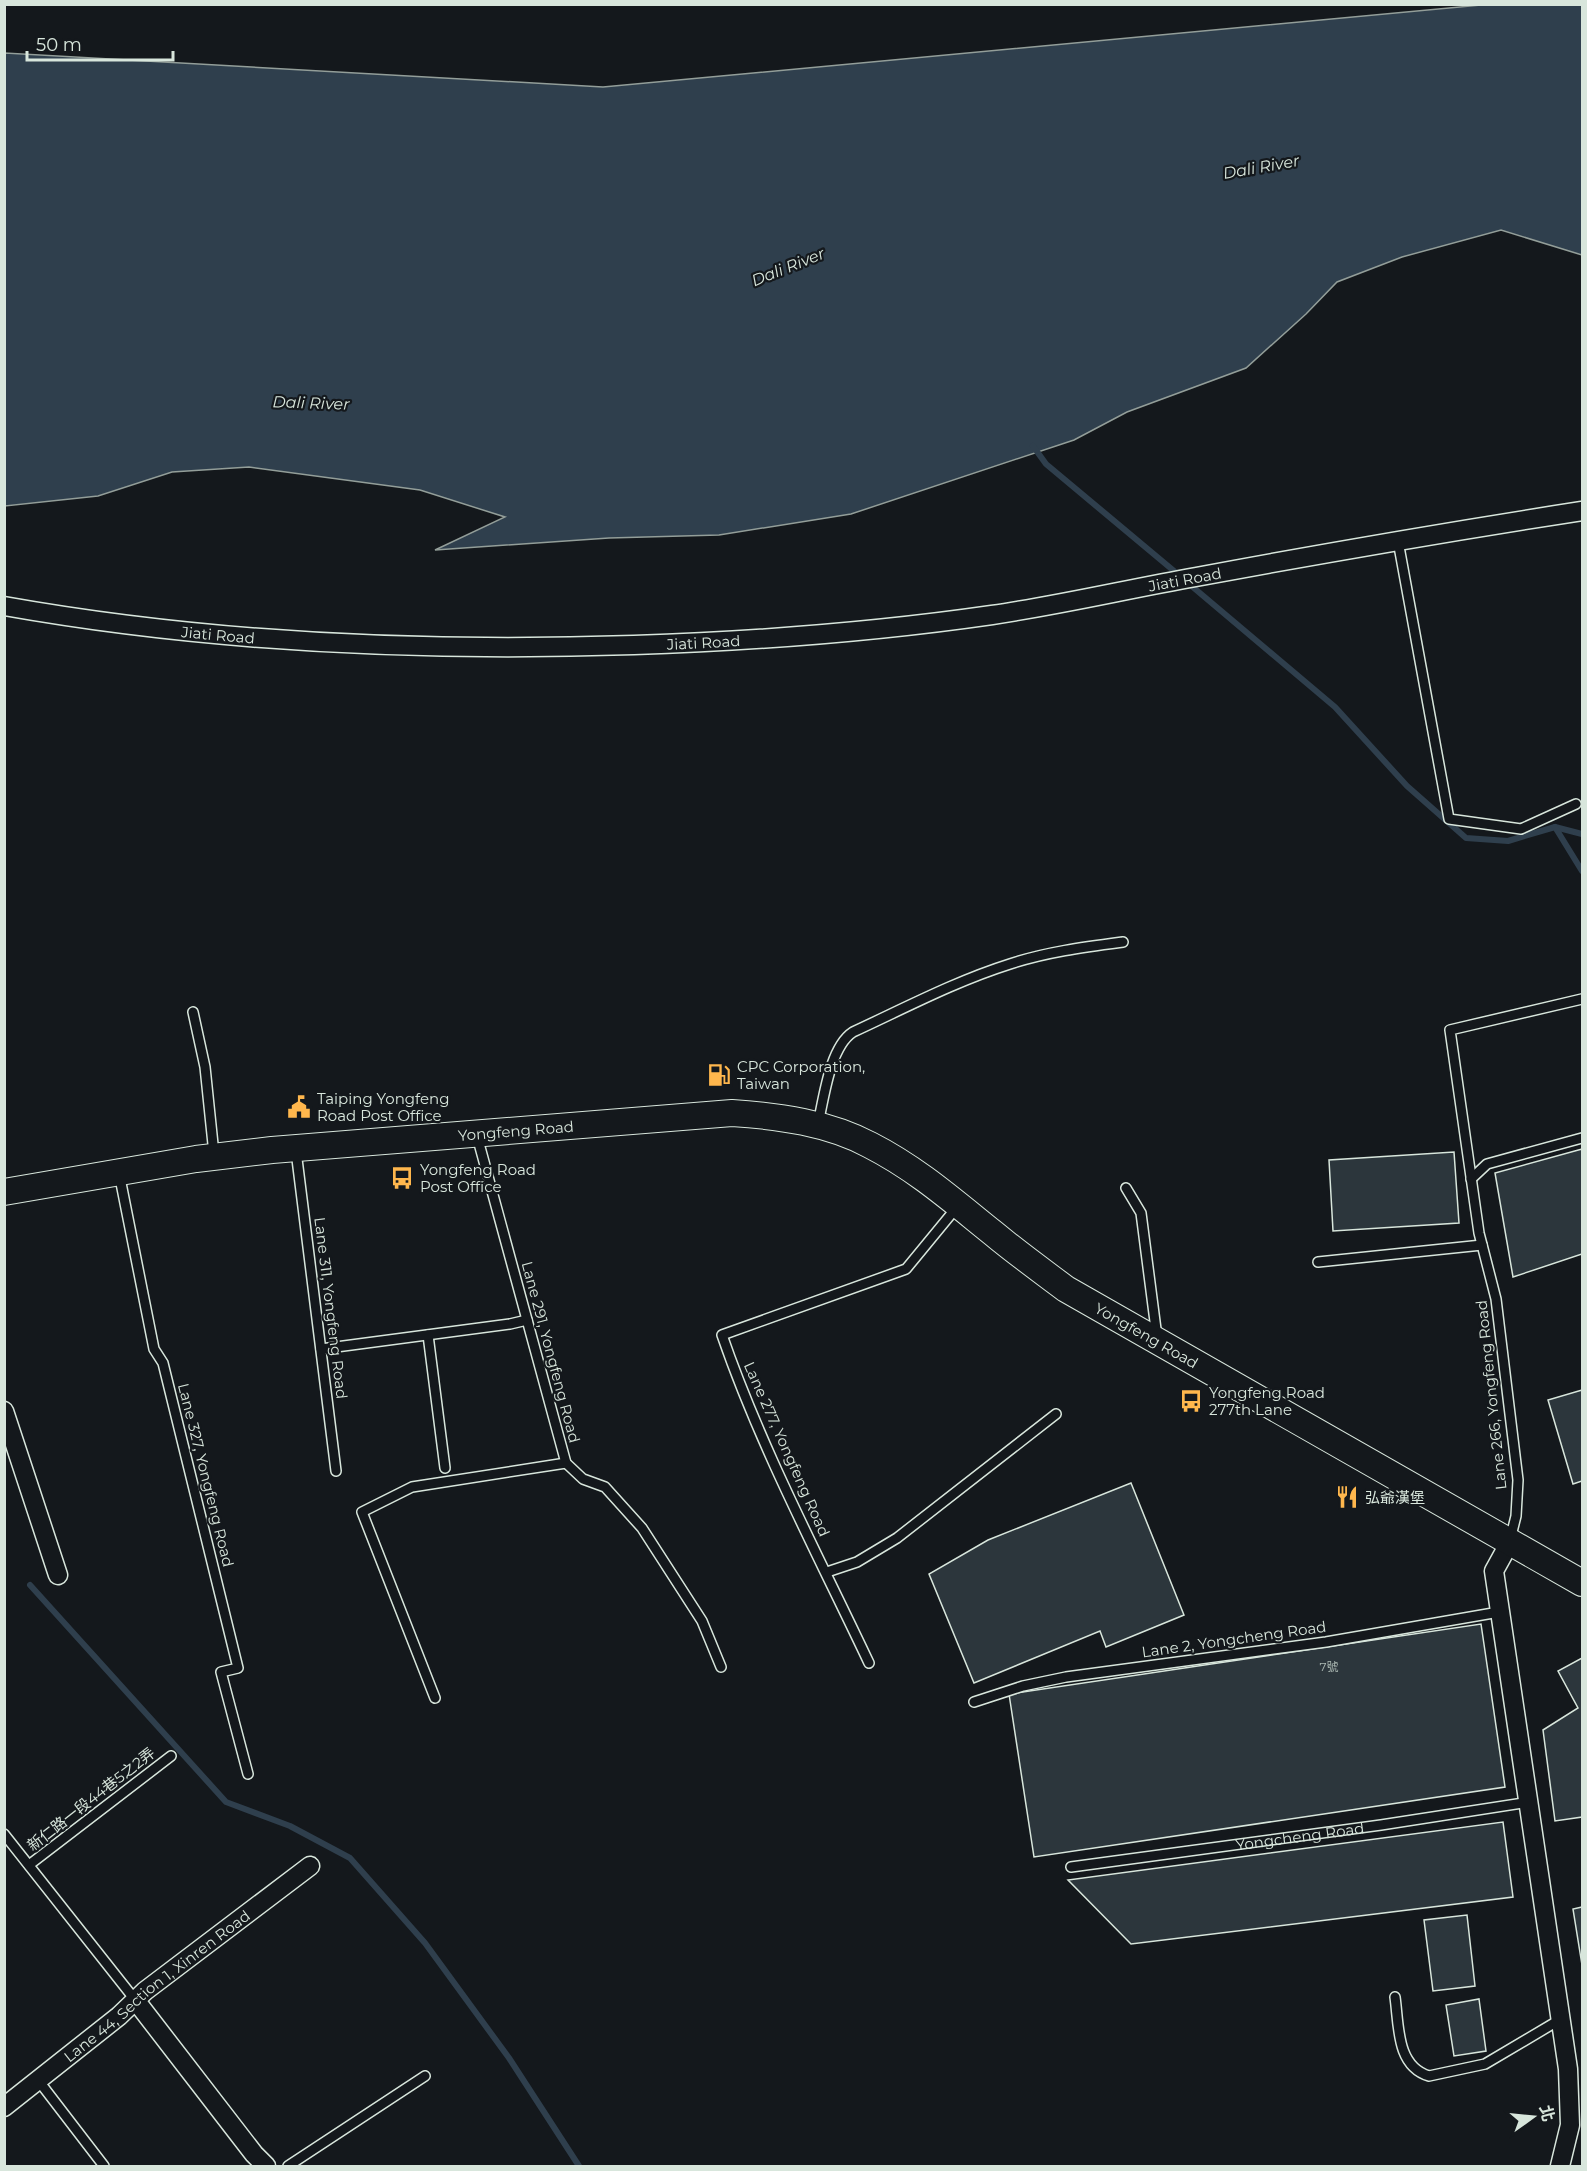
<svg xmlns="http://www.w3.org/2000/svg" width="1587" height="2171" font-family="Montserrat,'Noto Sans TC',sans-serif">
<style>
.water{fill:#2f3f4d;stroke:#939e99;stroke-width:1.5}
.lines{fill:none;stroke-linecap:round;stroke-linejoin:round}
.stream{stroke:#2f3f4d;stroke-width:6}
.building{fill:#2c363c;stroke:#d8e6dc;stroke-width:1.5}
.lane-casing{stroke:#d8e6dc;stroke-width:12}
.street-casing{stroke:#d8e6dc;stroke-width:21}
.secondary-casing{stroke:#d8e6dc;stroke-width:28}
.lane{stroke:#14181c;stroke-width:9}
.street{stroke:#14181c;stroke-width:18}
.secondary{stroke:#14181c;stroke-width:26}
.labels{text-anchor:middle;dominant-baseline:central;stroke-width:4.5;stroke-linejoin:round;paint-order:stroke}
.number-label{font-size:12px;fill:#adbab4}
.street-label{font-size:15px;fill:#d8e6dc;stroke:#14181c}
.poi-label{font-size:15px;fill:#d8e6dc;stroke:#14181c;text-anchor:start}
.water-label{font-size:16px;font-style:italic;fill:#d8e6dc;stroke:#14181c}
</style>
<rect width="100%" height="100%" fill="#14181c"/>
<path class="water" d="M 1481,5 L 1582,5 L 1582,255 L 1501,230 L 1402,257 L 1337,282 L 1306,314 L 1246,368 L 1127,412 L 1074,440 L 851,514 L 719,535 L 609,538 L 435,550 L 505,517 L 420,490 L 249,467 L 172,472 L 98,496 L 5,506 L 5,53 L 603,87 Z"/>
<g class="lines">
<g class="stream">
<path d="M 1033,446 L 1046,464 L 1180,576"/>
<path d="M 1188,583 L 1335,707 L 1407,786 L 1466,838 L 1508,841 L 1555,827 L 1582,834"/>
<path d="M 1555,827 L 1582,871"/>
<path d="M 30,1585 L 226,1802 L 290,1826 L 350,1858 L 425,1943 L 509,2058 L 579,2166"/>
</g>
</g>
<g class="building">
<path d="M 1582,1149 L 1582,1254 L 1513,1277 L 1495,1173 Z"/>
<path d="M 1454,1152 L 1459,1223 L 1333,1231 L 1329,1160 Z"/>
<path d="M 1582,1390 L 1582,1481 L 1573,1484 L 1548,1400 Z"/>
<path d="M 1131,1483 L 1184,1615 L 1106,1647 L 1100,1631 L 974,1683 L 929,1574 L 988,1540 Z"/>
<path d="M 1481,1624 L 1505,1787 L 1034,1857 L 1009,1694 Z"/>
<path d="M 1582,1658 L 1582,1817 L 1555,1821 L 1543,1730 L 1578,1708 L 1558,1671 Z"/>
<path d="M 1503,1822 L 1513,1897 L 1131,1944 L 1068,1880 Z"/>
<path d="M 1582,1907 L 1582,1965 L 1573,1909 Z"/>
<path d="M 1467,1915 L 1475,1986 L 1433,1991 L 1424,1920 Z"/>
<path d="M 1479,1999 L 1486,2051 L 1454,2056 L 1446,2005 Z"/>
</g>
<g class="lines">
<g class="lane-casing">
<g id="lane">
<path d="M 1398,541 L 1449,819 L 1521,829 L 1576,804"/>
<path d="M 193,1012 L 205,1067 L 214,1154"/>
<path d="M 818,1124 C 824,1097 830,1047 853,1032 C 905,1008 956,981 1010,964 C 1046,952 1085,947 1123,942"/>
<path d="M 477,1136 L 566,1463 L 583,1479 L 605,1487 L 642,1528 L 702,1621 L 721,1667"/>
<path d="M 296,1151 L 336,1471"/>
<path d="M 119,1173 L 154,1349 L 163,1363 L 238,1668 L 221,1672 L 248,1774"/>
<path d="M 1471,1179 L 1487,1164 L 1582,1138"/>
<path d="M 1126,1188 L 1141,1213 L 1157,1337"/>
<path d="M 1318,1262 L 1482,1245"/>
<path d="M 428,1335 L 445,1468"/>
<path d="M 321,1349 L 510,1324 L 527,1320"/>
<path d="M 1510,1540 L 1516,1516 L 1518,1480 L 1496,1299 L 1479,1233 L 1450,1030 L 1582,999"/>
<path d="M 827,1572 L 857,1562 L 897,1538 L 1056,1414"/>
<path d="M 869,1663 C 818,1555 761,1448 722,1335 L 906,1269 L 957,1207"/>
<path d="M 435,1698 L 362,1512 L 412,1487 L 566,1463"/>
<path d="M 974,1702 L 1023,1686 L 1066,1677 L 1326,1642 L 1499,1612"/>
<path d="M 4,1834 L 136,2001"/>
<path d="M 29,1865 L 171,1756"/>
<path id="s1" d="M 1071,1867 L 1381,1825 L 1529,1802"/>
<path d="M 1395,1997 C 1399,2025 1396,2066 1429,2076 L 1485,2064 L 1561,2019"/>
<path d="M 38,2080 L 104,2166"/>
<path d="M 288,2166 L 425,2076"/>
</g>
</g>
<g class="street-casing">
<g id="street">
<path id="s2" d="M 4,606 C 212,643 424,652 634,645 C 753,641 874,632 992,615 C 1061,605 1128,589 1196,577 C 1325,553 1453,531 1582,511"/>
<path d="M 4,1411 L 58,1575"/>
<path d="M 1510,1542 L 1494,1571 L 1568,2069 L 1570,2125 L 1560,2166"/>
<path d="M 136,2001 L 254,2154 L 266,2166"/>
<path id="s3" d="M 4,2107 L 119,2016 L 145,1991 L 310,1866"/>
</g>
</g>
<g class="secondary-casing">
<g id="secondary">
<path id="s4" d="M 4,1192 L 196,1159 L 272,1150 L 732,1113 C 779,1116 829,1123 870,1145 C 917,1169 953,1201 993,1233 C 1017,1253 1042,1271 1066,1289 L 1582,1583"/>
</g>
</g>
<use href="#lane" class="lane"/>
<use href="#street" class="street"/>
<use href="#secondary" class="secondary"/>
</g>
<defs>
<g id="fuel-bare" transform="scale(1.8)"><path d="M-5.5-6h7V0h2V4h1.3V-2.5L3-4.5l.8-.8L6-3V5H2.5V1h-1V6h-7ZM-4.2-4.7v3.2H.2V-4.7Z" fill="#ffb74d" stroke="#14181c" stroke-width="2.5" paint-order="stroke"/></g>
<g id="civic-bare" transform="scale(1.8)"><path d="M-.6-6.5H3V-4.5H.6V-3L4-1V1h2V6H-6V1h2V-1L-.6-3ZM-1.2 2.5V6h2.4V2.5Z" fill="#ffb74d" stroke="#14181c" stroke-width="2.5" paint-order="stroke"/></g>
<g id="bus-bare" transform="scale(1.8)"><path d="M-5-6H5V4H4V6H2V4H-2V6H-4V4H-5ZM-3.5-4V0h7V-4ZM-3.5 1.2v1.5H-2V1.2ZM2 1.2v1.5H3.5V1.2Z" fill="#ffb74d" stroke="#14181c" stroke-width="2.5" paint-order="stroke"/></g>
<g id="restaurant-bare" transform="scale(1.8)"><path d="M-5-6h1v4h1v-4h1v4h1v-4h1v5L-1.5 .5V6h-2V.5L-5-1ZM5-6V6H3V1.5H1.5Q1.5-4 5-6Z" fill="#ffb74d" stroke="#14181c" stroke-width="2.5" paint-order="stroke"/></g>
</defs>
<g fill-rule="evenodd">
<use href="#fuel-bare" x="719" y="1075"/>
<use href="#civic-bare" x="299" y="1107"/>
<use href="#bus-bare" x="402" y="1178"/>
<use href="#bus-bare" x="1191" y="1401"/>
<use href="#restaurant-bare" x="1347" y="1497"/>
</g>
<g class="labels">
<g class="number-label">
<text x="1329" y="1666">7號</text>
</g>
<g class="street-label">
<text stroke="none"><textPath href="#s2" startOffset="1188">Jiati Road</textPath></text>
<text stroke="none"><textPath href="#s2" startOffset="216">Jiati Road</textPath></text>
<text stroke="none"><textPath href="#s2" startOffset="702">Jiati Road</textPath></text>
<text stroke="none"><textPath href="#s4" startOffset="516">Yongfeng Road</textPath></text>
<text transform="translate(331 1308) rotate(83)">Lane 311, Yongfeng Road</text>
<text stroke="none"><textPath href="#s4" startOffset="1212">Yongfeng Road</textPath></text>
<text transform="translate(551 1352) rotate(75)">Lane 291, Yongfeng Road</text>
<text transform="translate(1491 1395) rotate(-96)">Lane 266, Yongfeng Road</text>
<text transform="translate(787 1449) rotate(66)">Lane 277, Yongfeng Road</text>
<text transform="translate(206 1475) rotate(76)">Lane 327, Yongfeng Road</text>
<text transform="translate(1234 1639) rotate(-8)">Lane 2, Yongcheng Road</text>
<text transform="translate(91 1799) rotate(-38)">新仁路一段44巷5之2弄</text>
<text stroke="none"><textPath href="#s1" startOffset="231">Yongcheng Road</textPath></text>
<text stroke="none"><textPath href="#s3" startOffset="195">Lane 44, Section 1, Xinren Road</textPath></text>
</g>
<g class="poi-label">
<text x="737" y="1066">CPC Corporation,<tspan x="737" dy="17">Taiwan</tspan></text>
<text x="317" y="1098">Taiping Yongfeng<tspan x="317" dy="17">Road Post Office</tspan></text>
<text x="420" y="1169">Yongfeng Road<tspan x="420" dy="17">Post Office</tspan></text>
<text x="1209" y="1392">Yongfeng Road<tspan x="1209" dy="17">277th Lane</tspan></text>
<text x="1365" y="1497">弘爺漢堡</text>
</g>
<g class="water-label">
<text transform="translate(1261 167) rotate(-10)">Dali River</text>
<text transform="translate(788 267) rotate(-22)">Dali River</text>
<text transform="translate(311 403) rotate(2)">Dali River</text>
</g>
</g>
<rect width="1587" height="2171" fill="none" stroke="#d8e6dc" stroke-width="12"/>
<g transform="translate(1533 2117) rotate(75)" stroke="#14181c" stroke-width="4.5" paint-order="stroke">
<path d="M0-4.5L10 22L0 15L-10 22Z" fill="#d8e6dc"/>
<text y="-9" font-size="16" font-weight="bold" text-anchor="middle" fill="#d8e6dc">北</text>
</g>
<path d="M27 51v9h146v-9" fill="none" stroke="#d8e6dc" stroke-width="3"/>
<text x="36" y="51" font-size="18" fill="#d8e6dc" stroke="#14181c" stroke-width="4.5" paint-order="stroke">50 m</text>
</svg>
